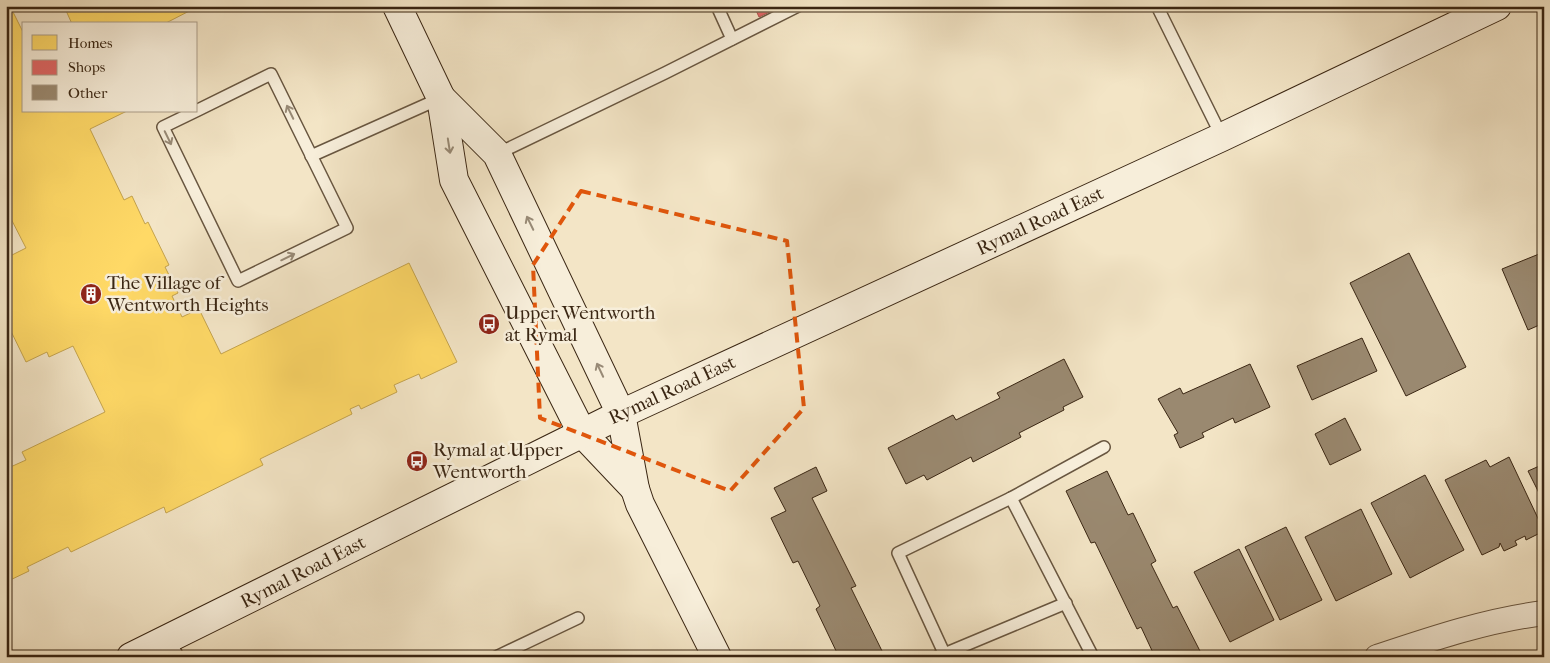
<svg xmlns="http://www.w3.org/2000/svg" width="1550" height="663" font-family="'IM FELL French Canon',serif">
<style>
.homes{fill:#ffd966;stroke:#c4a34d}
.shops{fill:#e06666;stroke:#ae534d}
.building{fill:#9a8970;stroke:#3a2613}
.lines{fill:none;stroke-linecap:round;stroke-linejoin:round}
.lane-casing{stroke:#685640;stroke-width:14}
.street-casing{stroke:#685640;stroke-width:26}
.secondary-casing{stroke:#3a2613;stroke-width:30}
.lane{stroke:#f7eeda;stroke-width:11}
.street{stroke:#f7eeda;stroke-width:24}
.secondary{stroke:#f7eeda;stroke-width:28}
.oneway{stroke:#988a76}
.marked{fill:none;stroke:#df560c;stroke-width:4;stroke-dasharray:10 6;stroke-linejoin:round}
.labels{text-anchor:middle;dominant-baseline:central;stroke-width:5;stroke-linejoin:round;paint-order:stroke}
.street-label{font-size:19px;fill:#3a2613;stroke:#f7eeda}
.poi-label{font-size:19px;fill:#3a2613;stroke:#f7eeda;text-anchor:start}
</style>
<rect width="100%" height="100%" fill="#f3e5c6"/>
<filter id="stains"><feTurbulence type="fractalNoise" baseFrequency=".004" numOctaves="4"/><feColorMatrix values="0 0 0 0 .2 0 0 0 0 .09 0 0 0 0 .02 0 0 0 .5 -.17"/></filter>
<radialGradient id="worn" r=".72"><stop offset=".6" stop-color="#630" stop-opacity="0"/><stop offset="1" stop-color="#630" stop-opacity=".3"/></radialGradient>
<g class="homes">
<path d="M 6,6 L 10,6 L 24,34 L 24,111 L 127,111 L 90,129 L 124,200 L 132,196 L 145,224 L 148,222 L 169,265 L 165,267 L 178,293 L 172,296 L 182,317 L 199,309 L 221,354 L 409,263 L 457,362 L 421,379 L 419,374 L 394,385 L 397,392 L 361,409 L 359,405 L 350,409 L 352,414 L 260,459 L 263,465 L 166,513 L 164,507 L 71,552 L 68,547 L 27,567 L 29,571 L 6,582 L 6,469 L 26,460 L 22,452 L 105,412 L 73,346 L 49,357 L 47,352 L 26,362 L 6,321 L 6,258 L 26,248 L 6,209 Z"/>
<path d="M 64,6 L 199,6 L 164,24 L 72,24 Z"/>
</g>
<path class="shops" d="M 754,6 L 782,6 L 759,17 Z"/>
<g class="building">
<path d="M 1544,252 L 1544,323 L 1528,330 L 1502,269 Z"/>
<path d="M 1409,253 L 1466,367 L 1406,396 L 1350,283 Z"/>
<path d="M 1362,338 L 1377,371 L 1312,400 L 1297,366 Z"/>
<path d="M 1064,359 L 1083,397 L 1063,407 L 1064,410 L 1019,433 L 1021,437 L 973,462 L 971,457 L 927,480 L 924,475 L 906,484 L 888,448 L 953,415 L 956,420 L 1000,398 L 997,393 Z"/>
<path d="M 1250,364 L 1270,407 L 1235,423 L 1233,418 L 1202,433 L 1204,437 L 1180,448 L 1174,435 L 1178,433 L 1158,399 L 1180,388 L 1183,394 Z"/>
<path d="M 1345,418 L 1361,450 L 1330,465 L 1315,434 Z"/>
<path d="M 1509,457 L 1544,531 L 1526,540 L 1525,536 L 1515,541 L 1517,545 L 1504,551 L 1500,543 L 1499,547 L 1482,555 L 1445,480 L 1486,460 L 1490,467 Z"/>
<path d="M 1544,464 L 1544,503 L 1528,471 Z"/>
<path d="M 816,467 L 827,491 L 812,498 L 856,586 L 851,588 L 885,657 L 839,657 L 816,609 L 820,606 L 798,561 L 793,563 L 771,518 L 786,511 L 774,488 Z"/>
<path d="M 1107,471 L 1128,515 L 1133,513 L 1156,561 L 1151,564 L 1173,608 L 1177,606 L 1201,653 L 1193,657 L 1155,657 L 1141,627 L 1137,629 L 1095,542 L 1091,543 L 1066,491 Z"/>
<path d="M 1425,475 L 1464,550 L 1410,578 L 1371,503 Z"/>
<path d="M 1361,509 L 1392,574 L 1336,601 L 1305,537 Z"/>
<path d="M 1286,527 L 1322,600 L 1280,620 L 1245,547 Z"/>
<path d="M 1239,549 L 1274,620 L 1230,642 L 1194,572 Z"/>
</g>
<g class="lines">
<g class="lane-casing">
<g id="lane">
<path d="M 717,6 L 732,39"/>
<path d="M 1157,6 L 1222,137"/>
<path d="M 196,111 L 163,127 L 238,281 L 347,228 L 271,74 L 196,111"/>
<path d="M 497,154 L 665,73 L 798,6"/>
<path d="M 311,156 L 441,98"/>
<path d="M 1011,498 L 1093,657"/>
<path d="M 169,639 L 178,657"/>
<path d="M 944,653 L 898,553 L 1011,498 L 1104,447"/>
<path d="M 496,657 L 578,618"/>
<path d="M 937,657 L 1066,603"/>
</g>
</g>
<g class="street-casing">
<path id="street" d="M 1377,657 C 1431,639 1487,620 1544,613"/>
</g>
<g class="secondary-casing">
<g id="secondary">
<path d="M 397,6 L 441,98 L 454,180 L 582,433 L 635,489"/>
<path d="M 441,98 L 497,154 L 621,414 L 635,489 L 640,504 L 717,657"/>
<path d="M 131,657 L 621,414 L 1222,137 L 1497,6"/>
</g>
</g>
<use href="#lane" class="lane"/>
<use href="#street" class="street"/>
<use href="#secondary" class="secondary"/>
</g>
<defs><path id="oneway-shaft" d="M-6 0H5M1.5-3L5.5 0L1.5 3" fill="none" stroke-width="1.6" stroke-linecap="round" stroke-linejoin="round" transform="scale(1.25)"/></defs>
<g class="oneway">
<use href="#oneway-shaft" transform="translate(290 112) rotate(-116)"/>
<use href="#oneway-shaft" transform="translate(168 138) rotate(64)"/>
<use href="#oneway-shaft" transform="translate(449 146) rotate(81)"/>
<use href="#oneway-shaft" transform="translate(530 223) rotate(-116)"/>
<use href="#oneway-shaft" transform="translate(288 257) rotate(-26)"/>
<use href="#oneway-shaft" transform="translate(600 370) rotate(-115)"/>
</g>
<path class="marked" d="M 581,191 L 787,241 L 804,408 L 730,491 L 540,418 L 533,265 Z"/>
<defs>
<g id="building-disc" transform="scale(1.125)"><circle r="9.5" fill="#8f2418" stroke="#f7eeda"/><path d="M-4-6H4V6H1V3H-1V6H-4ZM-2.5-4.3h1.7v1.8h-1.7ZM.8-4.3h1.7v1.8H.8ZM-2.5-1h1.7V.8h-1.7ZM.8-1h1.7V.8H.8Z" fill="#fff"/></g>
<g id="bus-disc" transform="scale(1.125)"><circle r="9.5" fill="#8f2418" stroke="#f7eeda"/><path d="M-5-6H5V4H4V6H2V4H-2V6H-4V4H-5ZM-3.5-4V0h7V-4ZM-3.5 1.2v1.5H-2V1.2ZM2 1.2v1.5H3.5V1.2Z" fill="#fff"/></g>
</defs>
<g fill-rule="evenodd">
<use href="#building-disc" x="91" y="294"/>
<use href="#bus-disc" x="489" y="324"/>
<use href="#bus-disc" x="417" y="461"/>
</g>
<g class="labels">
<g class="street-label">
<text transform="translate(1040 221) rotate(-25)">Rymal Road East</text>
<text transform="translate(672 390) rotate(-25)">Rymal Road East</text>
<text transform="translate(303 572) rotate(-27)">Rymal Road East</text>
</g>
<g class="poi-label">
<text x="107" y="283">The Village of<tspan x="107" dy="22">Wentworth Heights</tspan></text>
<text x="505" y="313">Upper Wentworth<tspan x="505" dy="22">at Rymal</tspan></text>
<text x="433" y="450">Rymal at Upper<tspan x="433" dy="22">Wentworth</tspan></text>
</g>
</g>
<rect width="1550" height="663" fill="none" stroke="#f3e5c6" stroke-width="25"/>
<rect x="8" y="8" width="1535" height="648" fill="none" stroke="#3a2613" stroke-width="2.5"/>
<rect x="12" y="12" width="1525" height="638" fill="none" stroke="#3a2613"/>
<rect x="22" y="22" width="175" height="90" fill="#f7eeda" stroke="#ab9e8a"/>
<rect x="32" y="35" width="25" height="15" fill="#ffd966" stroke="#ab9e8a"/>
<text x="68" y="48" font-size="15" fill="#3a2613">Homes</text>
<rect x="32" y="60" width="25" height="15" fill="#e06666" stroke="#ab9e8a"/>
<text x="68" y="72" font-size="15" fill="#3a2613">Shops</text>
<rect x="32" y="85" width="25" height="15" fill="#9a8970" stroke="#ab9e8a"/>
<text x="68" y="98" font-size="15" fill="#3a2613">Other</text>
<rect width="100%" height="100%" filter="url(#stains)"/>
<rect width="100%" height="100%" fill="url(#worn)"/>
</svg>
